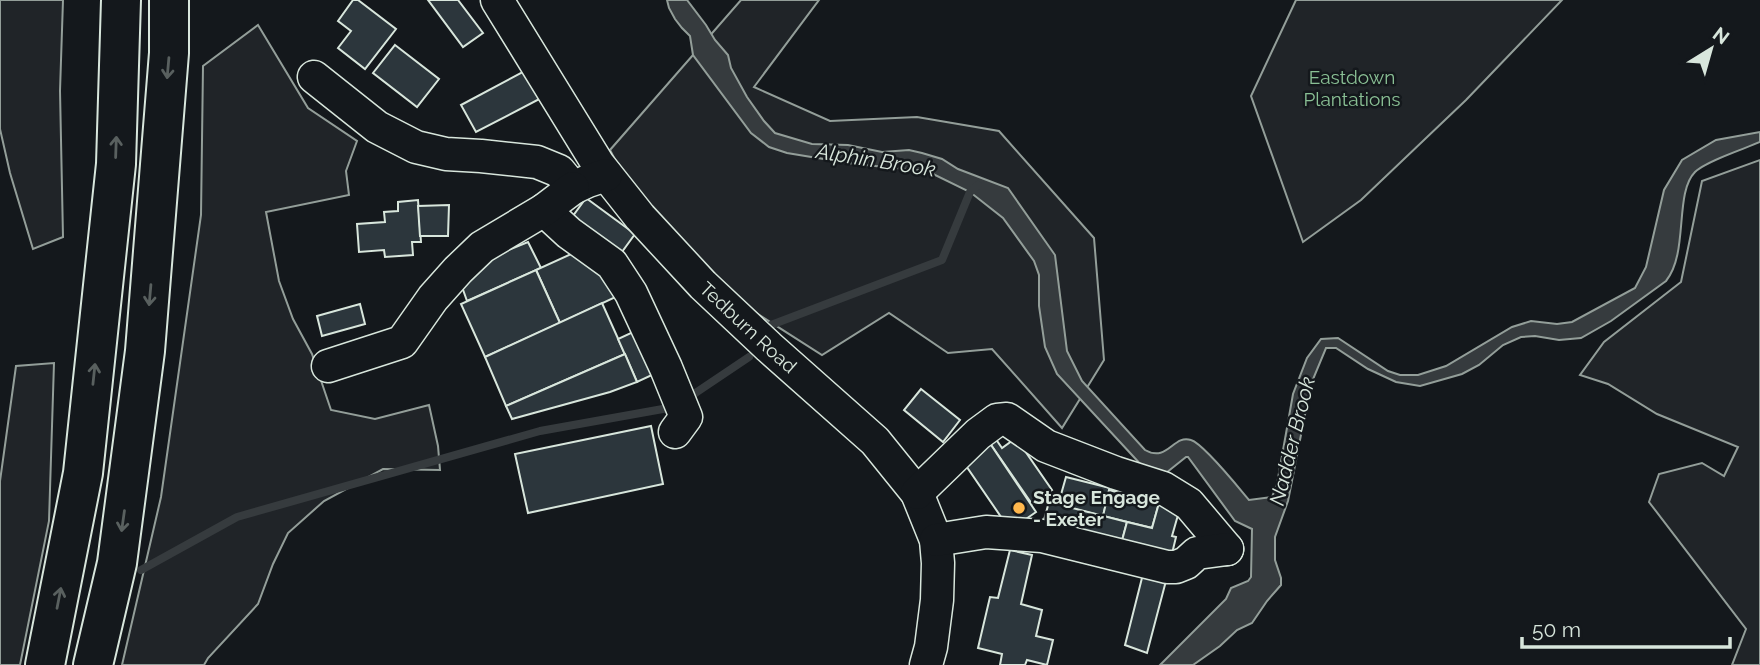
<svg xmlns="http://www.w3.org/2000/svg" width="1760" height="665" font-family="Raleway,sans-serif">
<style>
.green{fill:#202428;stroke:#939e99;stroke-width:2}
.water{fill:#363b3e;stroke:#939e99;stroke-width:2}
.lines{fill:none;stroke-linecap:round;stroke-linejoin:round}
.stream{stroke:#363b3e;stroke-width:8}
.building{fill:#2c363c;stroke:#d8e6dc;stroke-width:2}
.minor-casing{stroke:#d8e6dc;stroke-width:35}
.highway-casing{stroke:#d8e6dc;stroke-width:42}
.minor{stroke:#14181c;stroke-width:32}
.highway{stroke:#14181c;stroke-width:38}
.oneway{stroke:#59605f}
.poi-dot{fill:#ffb74d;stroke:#14181c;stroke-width:2.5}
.labels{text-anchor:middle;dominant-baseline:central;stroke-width:5;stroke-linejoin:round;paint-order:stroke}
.park-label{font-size:19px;fill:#8ac095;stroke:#14181c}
.street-label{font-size:19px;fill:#d8e6dc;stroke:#14181c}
.poi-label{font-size:19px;font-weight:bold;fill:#d8e6dc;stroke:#14181c;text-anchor:start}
.water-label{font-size:21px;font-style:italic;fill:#d8e6dc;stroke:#14181c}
</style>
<rect width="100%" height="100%" fill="#14181c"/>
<g class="green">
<path d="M 0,0 L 63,0 L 60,91 L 63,237 L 33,249 L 10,173 L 0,129 Z"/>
<path d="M 741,0 L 819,0 L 754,87 L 830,121 L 917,117 L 999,131 L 1094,238 L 1104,360 L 1062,428 L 992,349 L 948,353 L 889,313 L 822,355 L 731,297 L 642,211 L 610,150 Z"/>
<path d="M 1296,0 L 1562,0 L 1466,100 L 1361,200 L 1303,242 L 1251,96 Z"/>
<path d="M 258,25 L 308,108 L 357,141 L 346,171 L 349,195 L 266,212 L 279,281 L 293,319 L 312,354 L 331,410 L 375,419 L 429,405 L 438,446 L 440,470 L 383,469 L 324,501 L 288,533 L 273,564 L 258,604 L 208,658 L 204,665 L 122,665 L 161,497 L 201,215 L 203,66 Z"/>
<path d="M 1760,160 L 1760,665 L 1732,665 L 1746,629 L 1649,502 L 1659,474 L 1702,463 L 1724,476 L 1738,447 L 1657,414 L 1608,384 L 1580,375 L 1604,342 L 1681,282 L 1702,181 Z"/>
<path d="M 54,363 L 49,521 L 20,665 L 0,665 L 0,481 L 16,366 Z"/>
</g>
<path class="water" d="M 667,0 L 687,0 L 706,25 L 715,40 L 728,55 L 731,68 L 747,97 L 764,121 L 775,133 L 812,144 L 848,145 L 882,152 L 909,150 L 922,153 L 942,159 L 958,169 L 1008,188 L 1055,255 L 1067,351 L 1082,381 L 1145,450 C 1168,463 1173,434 1191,440 C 1204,444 1238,487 1249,500 L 1272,497 L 1277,484 L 1293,394 L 1307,358 L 1321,339 L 1338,338 L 1388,371 L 1400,375 L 1418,375 L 1446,366 L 1512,327 L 1531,321 L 1557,324 L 1572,322 L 1635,288 L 1646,267 L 1664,190 L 1682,160 L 1716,140 L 1760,132 L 1760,142 C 1744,149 1706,161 1695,172 C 1674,193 1689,253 1666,281 L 1611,321 L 1581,338 L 1559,340 L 1535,336 L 1521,337 L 1503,345 L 1479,365 L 1462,374 L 1420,386 L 1396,382 L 1368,369 L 1336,348 L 1326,348 L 1311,384 L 1288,501 L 1275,537 L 1275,560 L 1281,578 L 1281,585 L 1267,601 L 1252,623 L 1237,630 L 1220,646 L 1193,665 L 1160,665 L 1226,599 L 1231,588 L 1248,581 L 1251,577 L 1252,529 L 1235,521 L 1188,457 L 1186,457 L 1166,473 L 1144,468 L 1057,374 L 1045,347 L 1039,306 L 1039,275 L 1034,261 L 1003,218 L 970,192 L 927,171 L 854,164 L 787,153 L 769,147 L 751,133 L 693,55 L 690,36 L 682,28 L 675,19 L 669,8 Z"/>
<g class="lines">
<g class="stream">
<path d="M 771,325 L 942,260 L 970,192 L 978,185"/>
<path d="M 685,400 L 749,357"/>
<path d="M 141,570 L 237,517 L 540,431 L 674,407"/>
</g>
</g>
<g class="building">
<path d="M 353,0 L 358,0 L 396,29 L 365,69 L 338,48 L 351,31 L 338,21 Z"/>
<path d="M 428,0 L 458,0 L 483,33 L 463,47 Z"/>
<path d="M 395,45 L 439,79 L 417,107 L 373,73 Z"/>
<path d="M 532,67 L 547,95 L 476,132 L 461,105 Z"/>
<path d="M 586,198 L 635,234 L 619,256 L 570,220 Z"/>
<path d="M 418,200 L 421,242 L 412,242 L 413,255 L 385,257 L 384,250 L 359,252 L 357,224 L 385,222 L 384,212 L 398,211 L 398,202 Z"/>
<path d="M 449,205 L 448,236 L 420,236 L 418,206 Z"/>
<path d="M 528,242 L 541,268 L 467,301 L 460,281 L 486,259 Z"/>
<path d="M 580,250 L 620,295 L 560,323 L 536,270 Z"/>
<path d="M 536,270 L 560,323 L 485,357 L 461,304 Z"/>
<path d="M 602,303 L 625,354 L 506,406 L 485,357 Z"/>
<path d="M 360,304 L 365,324 L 322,336 L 317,316 Z"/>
<path d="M 633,332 L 652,375 L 637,382 L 618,339 Z"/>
<path d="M 625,354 L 637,382 L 610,392 L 512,419 L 506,406 Z"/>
<path d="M 921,389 L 960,420 L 943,442 L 904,410 Z"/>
<path d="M 651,426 L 663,484 L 528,513 L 515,454 Z"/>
<path d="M 993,435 L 1002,448 L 1016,438 L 1052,490 L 1032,504 L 987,439 Z"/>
<path d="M 987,439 L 1036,512 L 1010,530 L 960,457 Z"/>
<path d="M 1066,477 L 1110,488 L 1103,516 L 1058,505 Z"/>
<path d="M 1109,490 L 1159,503 L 1152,528 L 1103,516 Z"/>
<path d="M 1049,502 L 1127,522 L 1120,548 L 1042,527 Z"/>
<path d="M 1159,503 L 1180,508 L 1172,536 L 1176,537 L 1170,562 L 1120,548 L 1127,522 L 1152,528 Z"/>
<path d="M 1010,550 L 1032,555 L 1021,604 L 1042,610 L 1036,636 L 1053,640 L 1047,665 L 1027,660 L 1025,665 L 1000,665 L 1002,654 L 978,648 L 990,597 L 998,598 Z"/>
<path d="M 1144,570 L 1167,577 L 1147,653 L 1125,645 Z"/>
</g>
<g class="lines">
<g class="minor-casing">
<g id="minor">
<path id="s1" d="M 497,0 L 598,164 L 640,217 L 703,285 L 769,347 L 875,441 L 917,493 L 936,540 L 938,563 L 937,600 L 931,647 L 926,665"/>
<path d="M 314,77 L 377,127 L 416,147 L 446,154 L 481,156 L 537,162 L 559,171 L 573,188 L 588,181 L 606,175"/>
<path d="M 544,210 L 569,233 L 612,264 L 631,293 L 666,368 L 686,417 L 675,432"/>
<path d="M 328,366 L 402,342 L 433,298 L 458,270 L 482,247 L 544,210 L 573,188"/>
<path d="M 917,493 L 978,434 L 997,420 L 1007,419 L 1046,446 L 1116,473 L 1163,488 L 1189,504 L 1227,549"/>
<path d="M 936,540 L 986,532 L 1042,536 L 1167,567 L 1176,567 L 1186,563 L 1197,553 L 1227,549"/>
</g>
</g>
<g class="highway-casing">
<g id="highway">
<path d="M 45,665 L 83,473 L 116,164 L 121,0"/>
<path d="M 93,665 L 117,563 L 145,351 L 169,53 L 169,0"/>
</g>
</g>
<use href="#minor" class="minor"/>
<use href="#highway" class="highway"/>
</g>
<defs><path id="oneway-shaft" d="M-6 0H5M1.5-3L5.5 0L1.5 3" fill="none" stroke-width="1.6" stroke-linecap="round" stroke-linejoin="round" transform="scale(1.75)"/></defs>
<g class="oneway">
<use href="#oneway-shaft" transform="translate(168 68) rotate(95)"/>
<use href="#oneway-shaft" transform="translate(116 147) rotate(-88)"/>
<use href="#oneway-shaft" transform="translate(150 295) rotate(95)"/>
<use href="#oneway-shaft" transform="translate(94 374) rotate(-84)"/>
<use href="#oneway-shaft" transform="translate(123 521) rotate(98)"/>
<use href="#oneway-shaft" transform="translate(59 598) rotate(-79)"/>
</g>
<circle class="poi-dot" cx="1019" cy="508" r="7"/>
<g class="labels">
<g class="park-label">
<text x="1352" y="77">Eastdown<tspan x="1352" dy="22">Plantations</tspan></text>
</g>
<g class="street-label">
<text stroke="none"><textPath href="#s1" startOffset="415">Tedburn Road</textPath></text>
</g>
<g class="poi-label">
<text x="1033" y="497">Stage Engage<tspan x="1033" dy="22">- Exeter</tspan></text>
</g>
<g class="water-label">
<text transform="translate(876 160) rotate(9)">Alphin Brook</text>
<text transform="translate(1292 441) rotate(-76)">Nadder Brook</text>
</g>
</g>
<g transform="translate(1711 49) rotate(37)" stroke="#14181c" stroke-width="5" paint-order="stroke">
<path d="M0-5L12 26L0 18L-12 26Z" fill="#d8e6dc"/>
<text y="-10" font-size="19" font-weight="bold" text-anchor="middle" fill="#d8e6dc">N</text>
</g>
<path d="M1522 637v10h208v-10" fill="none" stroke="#d8e6dc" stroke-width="3.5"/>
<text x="1532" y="637" font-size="21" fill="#d8e6dc" stroke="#14181c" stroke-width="5" paint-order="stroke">50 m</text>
</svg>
